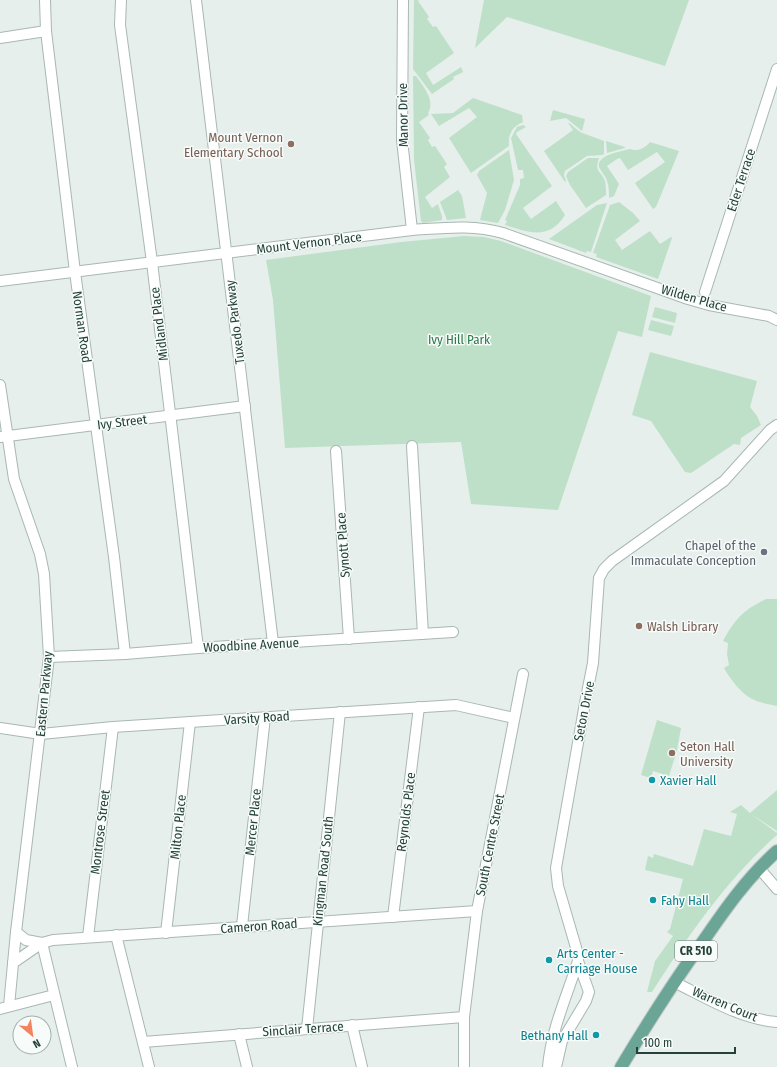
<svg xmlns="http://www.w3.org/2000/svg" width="777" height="1067" font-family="'Fira Sans Condensed',sans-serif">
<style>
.green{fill:#bfe0c8}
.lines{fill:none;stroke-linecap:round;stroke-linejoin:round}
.minor-casing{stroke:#a8b8b2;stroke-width:12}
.major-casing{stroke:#c2cac8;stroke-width:14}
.minor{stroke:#fff;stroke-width:10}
.major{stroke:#6aa596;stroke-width:12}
.education-dot{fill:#8d6e63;stroke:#f7fbf9;stroke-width:1.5}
.worship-dot{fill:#6b7280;stroke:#f7fbf9;stroke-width:1.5}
.culture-dot{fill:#0f9aa8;stroke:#f7fbf9;stroke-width:1.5}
.labels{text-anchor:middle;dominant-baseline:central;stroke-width:3;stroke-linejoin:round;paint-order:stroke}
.shield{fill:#f7fbf9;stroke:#637a73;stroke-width:1}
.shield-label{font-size:12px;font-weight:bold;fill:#24423a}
.street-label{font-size:13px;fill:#24423a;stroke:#f7fbf9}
.education-label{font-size:13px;fill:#785e54;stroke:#f7fbf9;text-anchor:start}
.park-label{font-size:13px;fill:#2d7a4b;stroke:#f7fbf9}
.worship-label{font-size:13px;fill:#5b616d;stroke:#f7fbf9;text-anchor:end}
.culture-label{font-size:13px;fill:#0d838f;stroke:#f7fbf9;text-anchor:start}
</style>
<rect width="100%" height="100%" fill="#e6efeb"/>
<g class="green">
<path d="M 414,0 L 419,0 L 418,1 L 429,17 L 427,19 L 433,27 L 436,26 L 454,53 L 426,73 L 433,85 L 461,67 L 463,72 L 453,77 L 454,79 L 432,94 L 413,69 Z"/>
<path d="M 484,0 L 689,0 L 665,66 L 507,17 L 475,48 Z"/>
<path d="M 413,76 L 416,76 C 423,86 436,101 428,113 L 429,115 L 419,122 L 430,138 L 428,140 L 432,147 L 435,146 L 447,164 L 444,167 L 450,177 L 425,197 L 432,208 L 438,204 L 442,216 L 442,220 L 423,223 L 421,221 L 414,160 Z"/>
<path d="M 473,98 L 522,115 L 523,122 C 512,127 508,134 509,146 L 471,173 L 449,138 L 477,117 L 469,108 L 439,126 L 431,114 L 453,113 Z"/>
<path d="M 553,110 L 585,119 L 582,131 L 566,118 L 550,121 Z"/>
<path d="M 568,123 L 569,123 L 580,132 L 604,141 L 604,154 L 602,155 L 587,156 L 565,171 L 564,175 L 566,181 L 565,182 L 544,151 L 573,130 Z"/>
<path d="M 523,125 L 526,127 L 517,132 L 516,134 L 552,186 L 523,208 L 531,219 L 556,201 L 565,215 C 549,241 528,232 505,225 L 507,221 L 505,220 L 520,185 L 520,179 L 524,178 L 523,170 L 518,170 L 511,138 L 517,127 Z"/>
<path d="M 606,141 L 625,147 L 625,148 L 607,153 Z"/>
<path d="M 650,142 L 679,151 L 656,207 L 653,209 L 635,183 L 665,162 L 657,152 L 628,170 L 620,158 L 617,159 L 607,166 L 619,184 L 614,196 L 609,198 C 609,193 609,186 607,181 C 606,176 601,172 599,167 C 596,155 622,151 630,149 C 638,152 645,148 650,142 Z"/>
<path d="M 509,150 L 514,180 L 505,210 L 498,223 L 480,220 L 487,193 L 477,175 L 479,171 Z"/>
<path d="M 588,158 L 599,158 C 594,173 601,170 605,181 C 606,185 606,191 606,195 L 586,208 L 570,185 L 566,176 L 568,172 Z"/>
<path d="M 458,190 L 462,196 L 466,218 L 447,220 L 440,202 Z"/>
<path d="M 619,202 L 633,213 L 640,221 L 615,240 L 622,250 L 650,231 L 660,244 L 671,237 L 672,238 L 658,279 L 596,257 L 597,254 L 593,253 L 610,205 Z"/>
<path d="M 607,203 L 591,252 L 587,251 L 586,253 L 549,239 L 597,205 Z"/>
<path d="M 464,236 L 484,237 L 501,241 L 651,296 L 642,337 L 618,331 L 558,510 L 471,504 L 461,442 L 285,448 L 273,300 L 266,260 L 401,242 Z"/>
<path d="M 655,307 L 677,313 L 675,323 L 652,317 Z"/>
<path d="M 651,320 L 674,326 L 671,336 L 648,330 Z"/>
<path d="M 650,352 L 757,381 L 750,407 L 757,416 L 761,425 L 741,438 L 740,445 L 734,444 L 691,473 L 685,472 L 651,421 L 632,415 Z"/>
<path d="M 766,599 L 777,599 L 777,706 C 769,704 760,703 752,699 C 741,693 730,679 724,668 L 729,665 L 727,654 L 728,643 L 723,641 C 735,619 743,610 766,599 Z"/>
<path d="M 657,720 L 681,728 L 677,750 L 669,776 L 653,771 L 651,778 L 641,775 Z"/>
<path d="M 777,790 L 777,831 L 751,814 L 777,833 L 777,835 C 727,879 688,936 652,992 L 647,992 L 655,961 L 673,936 L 667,932 L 670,929 L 683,879 L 645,870 L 648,856 L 653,858 L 654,854 L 693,866 L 704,829 L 731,836 L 737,814 L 730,812 L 741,805 L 750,813 Z"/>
</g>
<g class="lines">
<g class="minor-casing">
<g id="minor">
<path d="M 45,0 L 46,31 L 75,272 L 114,557 L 125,654"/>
<path d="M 121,0 L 120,25 L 152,262 L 198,648"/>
<path d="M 196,0 L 273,643"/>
<path d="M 403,0 L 402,140 L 412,230"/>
<path d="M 0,38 L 46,31"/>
<path d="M 0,281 L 412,230 C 443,228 473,224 503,233 L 688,299 L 709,305 L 769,316 L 777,320"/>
<path d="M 705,292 L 777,69"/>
<path d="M 0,385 L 14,479 L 40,554 L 44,574 L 49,657 L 16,932 L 9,1006"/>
<path d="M 0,437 L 245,406"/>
<path d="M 412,446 L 423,634"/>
<path d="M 336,451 L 349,639"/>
<path d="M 49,657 L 125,654 L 198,648 L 453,632"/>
<path d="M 0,728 L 41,734 L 113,727 L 456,705 L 514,718"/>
<path d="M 759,868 L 777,889"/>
<path d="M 393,917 L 419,707"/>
<path d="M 242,926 L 265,717"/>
<path d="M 16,932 L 26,940 L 42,943"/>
<path d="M 166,933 L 190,722"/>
<path d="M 116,935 L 149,1067"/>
<path d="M 88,937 L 113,727"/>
<path d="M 42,943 L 72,1067"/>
<path d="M 13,963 L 42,943 L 53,940 L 477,911"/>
<path d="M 674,982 C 707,998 740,1019 777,1022"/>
<path d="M 0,1009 L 54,995"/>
<path d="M 352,1025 L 362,1067"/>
<path d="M 307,1029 L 340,712"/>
<path d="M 239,1034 L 247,1067"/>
<path d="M 143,1042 L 464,1017"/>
<path d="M 464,1067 L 464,1017 L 477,911 L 523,674"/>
<path d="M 548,1067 C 551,1030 567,996 578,961"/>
<path d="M 556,1067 L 562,1041 L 586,1001 L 589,992 L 578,961 L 577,951 L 558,886 L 556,868 L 585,703 L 593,663 L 599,578 L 604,569 L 612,561 L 724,481 L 770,430 L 777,425"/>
</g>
</g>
<g class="major-casing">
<path id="major" d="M 621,1067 C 647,1024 674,981 704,940 C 726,908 747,878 777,851"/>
</g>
<use href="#minor" class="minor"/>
<use href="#major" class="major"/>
</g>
<g class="education-dot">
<circle cx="291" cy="144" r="4"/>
<circle cx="639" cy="626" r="4"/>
<circle cx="672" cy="753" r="4"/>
</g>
<circle class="worship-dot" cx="764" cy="552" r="4"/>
<g class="culture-dot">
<circle cx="652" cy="780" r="4"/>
<circle cx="653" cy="900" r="4"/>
<circle cx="549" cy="960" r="4"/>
<circle cx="596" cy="1035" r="4"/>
</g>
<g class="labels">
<rect class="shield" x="675" y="941" width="42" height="20" rx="3"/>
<g class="shield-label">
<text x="696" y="951">CR 510</text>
</g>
<g class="street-label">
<text transform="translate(403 115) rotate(-91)">Manor Drive</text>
<text transform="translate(741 180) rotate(-72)">Eder Terrace</text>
<text transform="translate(309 243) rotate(-7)">Mount Vernon Place</text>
<text transform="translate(694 298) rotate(16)">Wilden Place</text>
<text transform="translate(235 322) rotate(-97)">Tuxedo Parkway</text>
<text transform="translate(159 324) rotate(-97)">Midland Place</text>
<text transform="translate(82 327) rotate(82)">Norman Road</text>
<text transform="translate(122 422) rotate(-7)">Ivy Street</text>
<text transform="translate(343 545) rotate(-94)">Synott Place</text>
<text transform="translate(251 645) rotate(-3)">Woodbine Avenue</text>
<text transform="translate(44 694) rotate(-85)">Eastern Parkway</text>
<text transform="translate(584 711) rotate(-79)">Seton Drive</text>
<text transform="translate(257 718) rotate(-4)">Varsity Road</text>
<text transform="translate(406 812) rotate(-83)">Reynolds Place</text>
<text transform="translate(253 822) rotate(-84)">Mercer Place</text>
<text transform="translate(178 827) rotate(-84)">Milton Place</text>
<text transform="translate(100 832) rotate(-83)">Montrose Street</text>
<text transform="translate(490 845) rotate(-79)">South Centre Street</text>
<text transform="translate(323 871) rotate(-84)">Kingman Road South</text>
<text transform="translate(259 926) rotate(-4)">Cameron Road</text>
<text transform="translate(725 1004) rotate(23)">Warren Court</text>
<text transform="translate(303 1029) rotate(-4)">Sinclair Terrace</text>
</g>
<g class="education-label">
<text x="283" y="137" text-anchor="end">Mount Vernon<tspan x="283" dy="15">Elementary School</tspan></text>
<text x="647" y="626">Walsh Library</text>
<text x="680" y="746">Seton Hall<tspan x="680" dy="15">University</tspan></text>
</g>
<g class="park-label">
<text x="459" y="339">Ivy Hill Park</text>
</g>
<g class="worship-label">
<text x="756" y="545">Chapel of the<tspan x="756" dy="15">Immaculate Conception</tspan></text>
</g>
<g class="culture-label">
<text x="660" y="780">Xavier Hall</text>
<text x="661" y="900">Fahy Hall</text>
<text x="557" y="953">Arts Center -<tspan x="557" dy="15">Carriage House</tspan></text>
<text x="588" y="1035" text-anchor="end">Bethany Hall</text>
</g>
</g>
<g transform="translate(32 1035) rotate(151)"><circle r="19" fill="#f7fbf9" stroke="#a3b1ad"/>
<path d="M0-3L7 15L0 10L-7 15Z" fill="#f4845f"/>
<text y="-6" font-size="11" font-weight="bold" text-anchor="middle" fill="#24423a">N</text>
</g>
<path d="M637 1047v6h98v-6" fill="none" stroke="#24423a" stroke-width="2"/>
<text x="643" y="1047" font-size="12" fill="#24423a" stroke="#f7fbf9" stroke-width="3" paint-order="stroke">100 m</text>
</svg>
